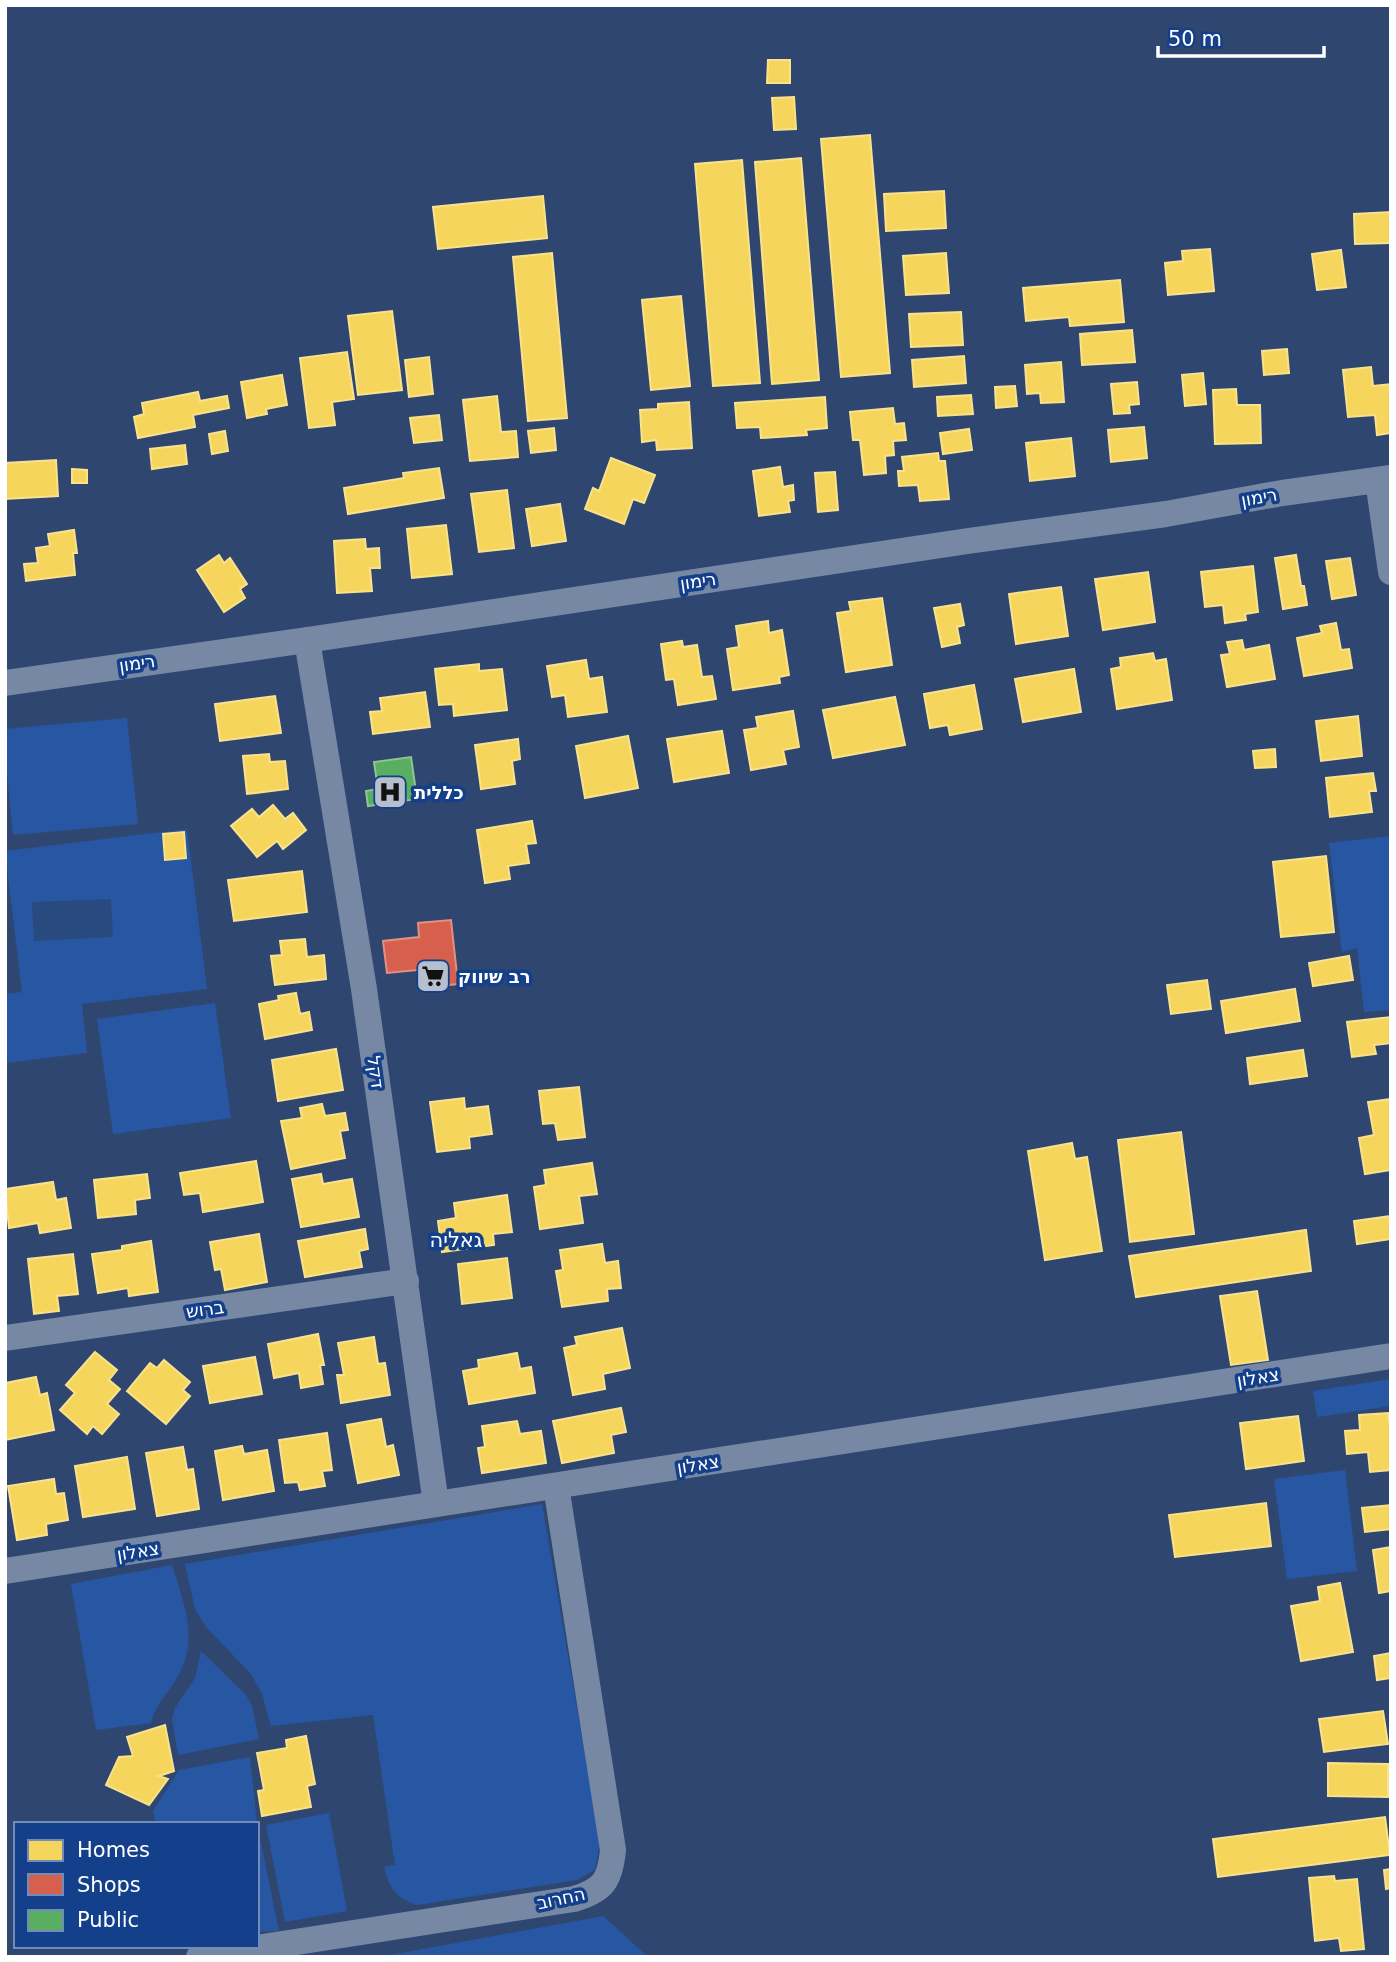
<svg xmlns="http://www.w3.org/2000/svg" width="1396" height="1962" font-family="'DejaVu Sans','Noto Sans Hebrew',sans-serif">
<style>
.green{fill:#2757a2}
.water{fill:#294a7f}
.homes{fill:#f6d55c;stroke:#f9e28d;stroke-width:2}
.shops{fill:#d6604d;stroke:#e29082;stroke-width:2}
.public{fill:#5aae61;stroke:#8cc690;stroke-width:2}
.lines{fill:none;stroke-linecap:round;stroke-linejoin:round}
.street{stroke:#7688a4;stroke-width:26}
.labels{text-anchor:middle;dominant-baseline:central;stroke-width:7;stroke-linejoin:round;paint-order:stroke}
.street-label{font-size:18px;fill:#fff;stroke:#14408b}
.poi-label{font-size:18px;font-weight:bold;fill:#fff;stroke:#14408b;text-anchor:start}
.quarter-label{font-size:21px;fill:#fff;stroke:#14408b}
</style>
<rect width="100%" height="100%" fill="#2f4770"/>
<g class="green">
<path d="M 127,718 L 138,824 L 13,835 L 5,754 L 5,729 Z"/>
<path d="M 187,829 L 207,989 L 82,1004 L 87,1053 L 5,1063 L 5,994 L 22,992 L 5,851 Z"/>
<path d="M 1391,836 L 1391,1010 L 1364,1012 L 1357,948 L 1342,952 L 1329,843 Z"/>
<path d="M 215,1003 L 231,1118 L 113,1134 L 97,1019 Z"/>
<path d="M 1391,1379 L 1391,1406 L 1317,1417 L 1313,1391 Z"/>
<path d="M 1345,1470 L 1357,1571 L 1287,1579 L 1274,1479 Z"/>
<path d="M 542,1504 L 600,1842 L 595,1870 L 577,1880 L 417,1905 C 397,1899 389,1888 384,1867 L 395,1865 L 373,1715 L 271,1726 L 262,1694 L 251,1674 L 206,1627 L 195,1609 L 185,1564 Z"/>
<path d="M 172,1565 C 183,1601 200,1640 178,1676 C 169,1693 155,1704 151,1723 L 96,1730 L 71,1584 Z"/>
<path d="M 201,1651 L 246,1695 L 252,1706 L 259,1739 L 178,1755 L 172,1719 L 175,1708 L 195,1678 Z"/>
<path d="M 250,1757 L 257,1824 L 156,1824 L 153,1811 L 179,1770 Z"/>
<path d="M 329,1813 L 347,1911 L 285,1922 L 266,1825 Z"/>
<path d="M 257,1824 L 279,1931 L 257,1932 Z"/>
<path d="M 603,1916 L 648,1957 L 380,1957 Z"/>
</g>
<path class="water" d="M 111,899 L 113,937 L 34,941 L 32,902 Z"/>
<g class="homes">
<path d="M 768,60 L 790,60 L 790,83 L 767,83 Z"/>
<path d="M 794,97 L 796,129 L 774,130 L 772,98 Z"/>
<path d="M 870,135 L 890,373 L 841,377 L 821,139 Z"/>
<path d="M 801,158 L 819,380 L 772,384 L 755,162 Z"/>
<path d="M 742,160 L 760,383 L 713,386 L 695,164 Z"/>
<path d="M 944,191 L 946,228 L 886,231 L 884,194 Z"/>
<path d="M 543,196 L 547,238 L 438,249 L 433,207 Z"/>
<path d="M 1391,212 L 1391,243 L 1355,244 L 1354,214 Z"/>
<path d="M 1210,249 L 1214,291 L 1168,295 L 1165,263 L 1183,261 L 1182,251 Z"/>
<path d="M 1341,250 L 1346,287 L 1317,290 L 1312,254 Z"/>
<path d="M 552,253 L 567,418 L 528,421 L 513,257 Z"/>
<path d="M 946,253 L 949,293 L 906,295 L 903,256 Z"/>
<path d="M 1120,280 L 1124,322 L 1070,326 L 1069,317 L 1026,321 L 1023,288 Z"/>
<path d="M 681,296 L 690,386 L 651,390 L 642,300 Z"/>
<path d="M 392,311 L 402,390 L 358,395 L 348,316 Z"/>
<path d="M 961,312 L 963,345 L 911,347 L 909,314 Z"/>
<path d="M 1132,330 L 1135,362 L 1082,365 L 1080,334 Z"/>
<path d="M 1287,349 L 1289,373 L 1264,375 L 1262,351 Z"/>
<path d="M 347,352 L 354,399 L 332,402 L 335,425 L 309,428 L 300,358 Z"/>
<path d="M 964,356 L 966,383 L 914,387 L 912,360 Z"/>
<path d="M 429,357 L 433,394 L 409,397 L 405,360 Z"/>
<path d="M 1061,362 L 1064,402 L 1041,403 L 1040,393 L 1027,394 L 1025,365 Z"/>
<path d="M 1371,367 L 1373,386 L 1391,384 L 1391,433 L 1377,435 L 1375,415 L 1348,417 L 1343,370 Z"/>
<path d="M 1203,373 L 1206,404 L 1185,406 L 1182,375 Z"/>
<path d="M 282,375 L 287,405 L 266,409 L 267,414 L 247,418 L 241,382 Z"/>
<path d="M 1137,382 L 1139,404 L 1129,405 L 1130,413 L 1114,414 L 1111,384 Z"/>
<path d="M 1015,386 L 1017,406 L 996,408 L 995,387 Z"/>
<path d="M 1236,389 L 1237,405 L 1260,405 L 1261,443 L 1215,444 L 1213,390 Z"/>
<path d="M 198,392 L 200,401 L 227,396 L 229,408 L 193,415 L 195,427 L 138,438 L 134,417 L 144,414 L 142,403 Z"/>
<path d="M 971,395 L 973,414 L 938,416 L 937,397 Z"/>
<path d="M 497,396 L 501,432 L 516,431 L 518,457 L 470,461 L 463,400 Z"/>
<path d="M 825,397 L 827,428 L 806,430 L 807,435 L 761,438 L 760,427 L 737,428 L 735,403 Z"/>
<path d="M 689,402 L 692,448 L 657,450 L 656,440 L 642,442 L 640,410 L 658,409 L 658,404 Z"/>
<path d="M 893,408 L 895,424 L 904,423 L 906,440 L 893,441 L 894,455 L 885,456 L 886,473 L 864,475 L 860,440 L 853,440 L 850,412 Z"/>
<path d="M 439,415 L 442,440 L 414,443 L 410,418 Z"/>
<path d="M 1144,427 L 1147,458 L 1111,462 L 1108,430 Z"/>
<path d="M 554,428 L 556,450 L 531,453 L 528,431 Z"/>
<path d="M 969,429 L 972,450 L 943,454 L 940,433 Z"/>
<path d="M 225,431 L 228,451 L 212,454 L 209,434 Z"/>
<path d="M 1071,438 L 1075,476 L 1030,481 L 1026,443 Z"/>
<path d="M 185,445 L 187,464 L 152,469 L 150,449 Z"/>
<path d="M 938,453 L 939,461 L 945,461 L 949,499 L 920,501 L 918,485 L 899,486 L 898,471 L 904,471 L 902,457 Z"/>
<path d="M 611,458 L 655,475 L 644,503 L 633,499 L 624,524 L 585,509 L 593,488 L 599,491 Z"/>
<path d="M 56,460 L 58,496 L 5,499 L 5,463 Z"/>
<path d="M 780,467 L 783,487 L 793,485 L 794,500 L 788,501 L 790,512 L 759,516 L 753,471 Z"/>
<path d="M 439,468 L 444,498 L 348,514 L 344,488 L 404,478 L 403,473 Z"/>
<path d="M 72,469 L 87,470 L 87,483 L 72,483 Z"/>
<path d="M 835,472 L 838,510 L 818,512 L 815,473 Z"/>
<path d="M 507,490 L 514,548 L 479,552 L 471,494 Z"/>
<path d="M 560,504 L 566,541 L 532,546 L 526,509 Z"/>
<path d="M 446,525 L 452,574 L 412,578 L 407,529 Z"/>
<path d="M 74,530 L 77,553 L 73,553 L 75,575 L 26,581 L 24,564 L 38,563 L 36,548 L 50,546 L 48,534 Z"/>
<path d="M 365,539 L 366,549 L 379,548 L 380,568 L 370,568 L 372,591 L 337,593 L 334,541 Z"/>
<path d="M 219,555 L 224,563 L 230,558 L 247,584 L 240,589 L 245,598 L 224,612 L 197,570 Z"/>
<path d="M 1296,555 L 1301,586 L 1304,586 L 1307,605 L 1283,609 L 1275,558 Z"/>
<path d="M 1350,558 L 1356,595 L 1332,599 L 1326,561 Z"/>
<path d="M 1253,566 L 1258,612 L 1245,614 L 1246,620 L 1225,623 L 1223,605 L 1205,607 L 1201,572 Z"/>
<path d="M 1148,572 L 1155,622 L 1103,630 L 1095,579 Z"/>
<path d="M 1061,587 L 1068,636 L 1016,644 L 1009,594 Z"/>
<path d="M 882,598 L 892,665 L 846,672 L 837,613 L 851,611 L 849,602 Z"/>
<path d="M 960,604 L 964,625 L 957,627 L 960,643 L 942,647 L 934,608 Z"/>
<path d="M 768,621 L 769,633 L 782,630 L 789,675 L 779,677 L 780,683 L 733,690 L 727,649 L 739,647 L 736,626 Z"/>
<path d="M 1336,623 L 1341,650 L 1349,649 L 1352,668 L 1304,676 L 1297,638 L 1322,633 L 1320,626 Z"/>
<path d="M 1242,640 L 1244,650 L 1269,645 L 1275,679 L 1227,687 L 1221,655 L 1230,654 L 1227,642 Z"/>
<path d="M 682,641 L 683,647 L 697,645 L 702,677 L 712,676 L 716,699 L 678,705 L 674,679 L 666,680 L 661,644 Z"/>
<path d="M 1153,653 L 1155,661 L 1166,659 L 1172,700 L 1117,709 L 1111,669 L 1121,667 L 1120,658 Z"/>
<path d="M 586,660 L 589,679 L 602,677 L 607,712 L 568,717 L 565,695 L 552,697 L 547,666 Z"/>
<path d="M 479,664 L 479,671 L 502,669 L 507,710 L 454,716 L 453,704 L 439,705 L 435,669 Z"/>
<path d="M 1074,669 L 1081,712 L 1023,722 L 1015,679 Z"/>
<path d="M 974,685 L 982,729 L 950,735 L 948,725 L 930,728 L 924,694 Z"/>
<path d="M 425,692 L 430,727 L 373,734 L 370,712 L 382,711 L 380,698 Z"/>
<path d="M 275,696 L 281,733 L 220,741 L 215,704 Z"/>
<path d="M 895,697 L 905,745 L 833,758 L 823,710 Z"/>
<path d="M 793,711 L 799,747 L 783,750 L 786,764 L 751,770 L 744,730 L 758,728 L 756,717 Z"/>
<path d="M 1358,716 L 1362,756 L 1321,761 L 1316,721 Z"/>
<path d="M 722,731 L 729,773 L 674,782 L 667,739 Z"/>
<path d="M 628,736 L 638,788 L 585,798 L 576,746 Z"/>
<path d="M 518,739 L 520,759 L 512,761 L 515,784 L 481,789 L 475,745 Z"/>
<path d="M 1275,749 L 1276,767 L 1255,768 L 1253,751 Z"/>
<path d="M 269,754 L 270,762 L 285,761 L 288,789 L 247,794 L 243,756 Z"/>
<path d="M 1373,773 L 1376,791 L 1369,791 L 1372,812 L 1330,817 L 1326,778 Z"/>
<path d="M 273,805 L 285,819 L 293,813 L 306,830 L 283,849 L 277,841 L 257,857 L 231,826 L 252,809 L 259,817 Z"/>
<path d="M 532,821 L 536,843 L 526,844 L 529,863 L 508,866 L 510,879 L 485,883 L 477,830 Z"/>
<path d="M 184,832 L 186,858 L 165,860 L 163,834 Z"/>
<path d="M 1326,856 L 1334,932 L 1281,937 L 1273,862 Z"/>
<path d="M 302,871 L 307,912 L 234,921 L 228,880 Z"/>
<path d="M 305,939 L 307,957 L 324,955 L 326,979 L 275,985 L 271,956 L 282,955 L 280,941 Z"/>
<path d="M 1349,956 L 1353,980 L 1313,986 L 1309,963 Z"/>
<path d="M 1207,980 L 1211,1009 L 1171,1014 L 1167,985 Z"/>
<path d="M 1295,989 L 1300,1021 L 1226,1033 L 1221,1001 Z"/>
<path d="M 296,993 L 300,1014 L 309,1012 L 312,1030 L 265,1039 L 259,1004 L 279,1000 L 278,996 Z"/>
<path d="M 1391,1017 L 1391,1043 L 1374,1045 L 1376,1054 L 1352,1057 L 1347,1022 Z"/>
<path d="M 336,1049 L 343,1090 L 278,1101 L 272,1060 Z"/>
<path d="M 1303,1050 L 1307,1076 L 1250,1084 L 1247,1058 Z"/>
<path d="M 579,1087 L 585,1137 L 558,1140 L 555,1123 L 543,1124 L 539,1091 Z"/>
<path d="M 464,1098 L 465,1109 L 488,1106 L 492,1134 L 469,1137 L 470,1148 L 437,1152 L 430,1102 Z"/>
<path d="M 1391,1099 L 1391,1170 L 1365,1174 L 1359,1138 L 1374,1135 L 1368,1102 Z"/>
<path d="M 322,1104 L 325,1116 L 345,1113 L 348,1130 L 340,1131 L 345,1158 L 291,1169 L 281,1121 L 302,1118 L 300,1108 Z"/>
<path d="M 1181,1132 L 1194,1234 L 1130,1242 L 1118,1140 Z"/>
<path d="M 1072,1143 L 1075,1159 L 1087,1157 L 1102,1251 L 1045,1260 L 1028,1151 Z"/>
<path d="M 256,1161 L 263,1202 L 203,1212 L 200,1193 L 184,1195 L 180,1173 Z"/>
<path d="M 592,1163 L 597,1194 L 579,1196 L 583,1223 L 540,1229 L 534,1187 L 546,1185 L 544,1170 Z"/>
<path d="M 147,1174 L 150,1198 L 135,1200 L 136,1214 L 98,1218 L 94,1180 Z"/>
<path d="M 321,1174 L 323,1184 L 352,1179 L 359,1217 L 301,1227 L 292,1179 Z"/>
<path d="M 53,1182 L 56,1200 L 66,1198 L 71,1228 L 40,1233 L 38,1223 L 9,1228 L 5,1189 Z"/>
<path d="M 507,1195 L 512,1232 L 493,1234 L 494,1245 L 442,1252 L 438,1221 L 456,1218 L 454,1203 Z"/>
<path d="M 1391,1216 L 1391,1239 L 1357,1244 L 1354,1221 Z"/>
<path d="M 365,1229 L 368,1249 L 359,1251 L 362,1267 L 305,1277 L 298,1241 Z"/>
<path d="M 1306,1230 L 1311,1271 L 1136,1297 L 1129,1256 Z"/>
<path d="M 259,1234 L 267,1282 L 225,1290 L 221,1269 L 215,1270 L 210,1242 Z"/>
<path d="M 151,1241 L 158,1292 L 129,1296 L 128,1288 L 98,1293 L 92,1254 L 122,1250 L 122,1246 Z"/>
<path d="M 602,1244 L 605,1263 L 618,1261 L 621,1288 L 607,1289 L 608,1301 L 562,1307 L 556,1271 L 563,1270 L 560,1250 Z"/>
<path d="M 73,1254 L 78,1294 L 57,1296 L 59,1311 L 34,1314 L 28,1259 Z"/>
<path d="M 507,1258 L 512,1298 L 462,1304 L 458,1264 Z"/>
<path d="M 1257,1291 L 1268,1360 L 1231,1365 L 1220,1296 Z"/>
<path d="M 622,1328 L 630,1368 L 603,1374 L 605,1389 L 573,1395 L 564,1348 L 577,1345 L 575,1337 Z"/>
<path d="M 318,1334 L 324,1365 L 320,1365 L 323,1384 L 301,1388 L 299,1373 L 274,1378 L 268,1344 Z"/>
<path d="M 374,1337 L 378,1364 L 385,1363 L 390,1395 L 341,1403 L 337,1375 L 344,1375 L 338,1343 Z"/>
<path d="M 95,1352 L 117,1370 L 109,1380 L 120,1389 L 107,1404 L 119,1414 L 102,1434 L 93,1426 L 87,1434 L 60,1410 L 75,1393 L 66,1385 Z"/>
<path d="M 517,1353 L 520,1369 L 531,1367 L 535,1393 L 469,1404 L 463,1371 L 479,1368 L 478,1360 Z"/>
<path d="M 255,1357 L 262,1394 L 210,1403 L 203,1366 Z"/>
<path d="M 164,1360 L 190,1382 L 183,1390 L 190,1396 L 166,1424 L 127,1391 L 150,1363 L 157,1368 Z"/>
<path d="M 36,1377 L 40,1395 L 47,1393 L 54,1430 L 5,1440 L 5,1383 Z"/>
<path d="M 621,1408 L 626,1432 L 611,1435 L 614,1453 L 562,1463 L 553,1421 Z"/>
<path d="M 1388,1413 L 1389,1422 L 1391,1422 L 1391,1470 L 1370,1472 L 1368,1452 L 1347,1454 L 1345,1431 L 1360,1430 L 1359,1415 Z"/>
<path d="M 1298,1416 L 1304,1461 L 1246,1469 L 1240,1423 Z"/>
<path d="M 381,1419 L 386,1447 L 393,1445 L 399,1475 L 358,1483 L 347,1425 Z"/>
<path d="M 517,1421 L 520,1434 L 541,1431 L 546,1463 L 482,1473 L 478,1448 L 485,1447 L 482,1426 Z"/>
<path d="M 327,1433 L 332,1470 L 322,1471 L 325,1486 L 300,1490 L 298,1482 L 285,1483 L 279,1440 Z"/>
<path d="M 242,1446 L 244,1454 L 267,1450 L 274,1491 L 223,1500 L 215,1451 Z"/>
<path d="M 183,1447 L 187,1470 L 193,1469 L 199,1509 L 157,1516 L 146,1453 Z"/>
<path d="M 127,1457 L 135,1509 L 83,1517 L 75,1466 Z"/>
<path d="M 54,1479 L 56,1494 L 64,1493 L 68,1520 L 46,1524 L 47,1535 L 17,1540 L 8,1486 Z"/>
<path d="M 1266,1503 L 1271,1546 L 1175,1557 L 1169,1515 Z"/>
<path d="M 1391,1505 L 1391,1529 L 1365,1532 L 1362,1508 Z"/>
<path d="M 1391,1547 L 1391,1591 L 1379,1593 L 1373,1550 Z"/>
<path d="M 1340,1583 L 1353,1652 L 1301,1661 L 1291,1606 L 1320,1601 L 1318,1587 Z"/>
<path d="M 1391,1653 L 1391,1678 L 1377,1680 L 1374,1656 Z"/>
<path d="M 1383,1711 L 1388,1744 L 1324,1752 L 1319,1719 Z"/>
<path d="M 165,1725 L 174,1771 L 159,1776 L 168,1779 L 149,1805 L 106,1785 L 119,1757 L 133,1756 L 127,1737 Z"/>
<path d="M 306,1736 L 315,1784 L 307,1786 L 311,1807 L 262,1816 L 258,1791 L 264,1790 L 257,1753 L 287,1748 L 286,1740 Z"/>
<path d="M 1328,1763 L 1388,1764 L 1388,1797 L 1328,1796 Z"/>
<path d="M 1385,1817 L 1390,1855 L 1218,1877 L 1213,1839 Z"/>
<path d="M 1391,1869 L 1391,1888 L 1386,1889 L 1384,1870 Z"/>
<path d="M 1334,1876 L 1335,1881 L 1357,1879 L 1364,1949 L 1341,1951 L 1339,1938 L 1315,1941 L 1309,1878 Z"/>
</g>
<path class="shops" d="M 451,920 L 458,984 L 430,987 L 428,969 L 387,973 L 383,941 L 419,937 L 418,923 Z"/>
<path class="public" d="M 411,757 L 417,799 L 368,806 L 366,791 L 378,789 L 374,762 Z"/>
<g class="lines">
<g class="street">
<path d="M 1378,480 L 1391,572"/>
<path d="M 307,640 L 364,989 L 436,1504"/>
<path d="M 5,683 L 307,640 L 968,541 L 1166,514 L 1282,493 L 1391,478"/>
<path d="M 5,1338 L 406,1281"/>
<path d="M 5,1571 L 1391,1356"/>
<path d="M 199,1957 L 574,1899 C 604,1890 610,1880 613,1850 L 556,1486"/>
</g>
</g>
<defs>
<g id="hospital-square" transform="scale(1.75)"><rect x="-9" y="-9" width="18" height="18" rx="4" fill="#b6bfcd" stroke="#14408b"/><path d="M-5-5h3v3.5h4V-5h3V5h-3V1.5h-4V5h-3Z" fill="#111"/></g>
<g id="supermarket-square" transform="scale(1.75)"><rect x="-9" y="-9" width="18" height="18" rx="4" fill="#b6bfcd" stroke="#14408b"/><path d="M-6-5.5h2.5l.6 2H6L4.5 2H-2.5L-4.4-4H-6ZM-1.5 3.2a1.3 1.3 0 1 0 .1 0ZM3 3.2a1.3 1.3 0 1 0 .1 0Z" fill="#111"/></g>
</defs>
<g fill-rule="evenodd">
<use href="#hospital-square" x="390" y="792"/>
<use href="#supermarket-square" x="433" y="976"/>
</g>
<g class="labels">
<g class="street-label">
<text transform="translate(1259 497) rotate(-10)">רימון</text>
<text transform="translate(698 581) rotate(-8)">רימון</text>
<text transform="translate(137 663) rotate(-8)">רימון</text>
<text transform="translate(376 1072) rotate(82)">דקל</text>
<text transform="translate(205 1309) rotate(-8)">ברוש</text>
<text transform="translate(1258 1377) rotate(-9)">צאלון</text>
<text transform="translate(698 1464) rotate(-9)">צאלון</text>
<text transform="translate(138 1551) rotate(-9)">צאלון</text>
<text transform="translate(561 1898) rotate(-12)">החרוב</text>
</g>
<g class="poi-label">
<text x="414" y="792">כללית</text>
<text x="458" y="976">רב שיווק</text>
</g>
<g class="quarter-label">
<text x="456" y="1240">גאליה</text>
</g>
</g>
<rect width="1396" height="1962" fill="none" stroke="#ffffff" stroke-width="14"/>
<rect x="14" y="1822" width="245" height="126" fill="#14408b" stroke="#728cb9" stroke-width="2"/>
<rect x="28" y="1840" width="35" height="21" fill="#f6d55c" stroke="#728cb9" stroke-width="2"/>
<text x="77" y="1857" font-size="21" fill="#ffffff">Homes</text>
<rect x="28" y="1874" width="35" height="21" fill="#d6604d" stroke="#728cb9" stroke-width="2"/>
<text x="77" y="1892" font-size="21" fill="#ffffff">Shops</text>
<rect x="28" y="1910" width="35" height="21" fill="#5aae61" stroke="#728cb9" stroke-width="2"/>
<text x="77" y="1927" font-size="21" fill="#ffffff">Public</text>
<path d="M1158 46v10h166v-10" fill="none" stroke="#ffffff" stroke-width="3.5"/>
<text x="1168" y="46" font-size="21" fill="#ffffff" stroke="#14408b" stroke-width="5" paint-order="stroke">50 m</text>
</svg>
